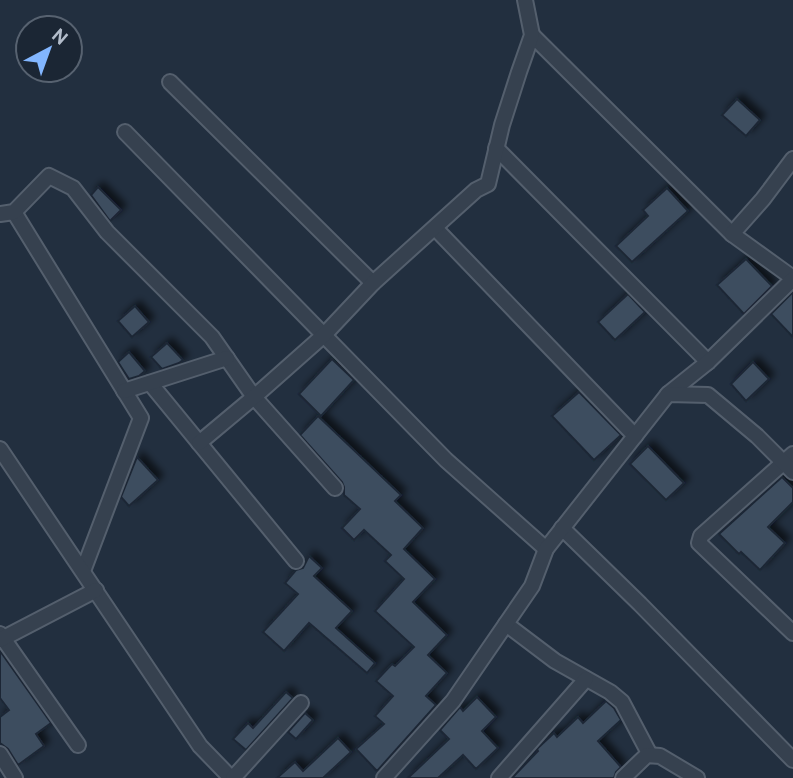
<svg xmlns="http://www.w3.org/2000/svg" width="793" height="778" font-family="Overpass,sans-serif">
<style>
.building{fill:#3e4d5f;stroke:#1d2836;stroke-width:2;filter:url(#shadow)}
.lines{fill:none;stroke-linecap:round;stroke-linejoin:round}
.minor-casing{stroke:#545f6d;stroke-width:18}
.minor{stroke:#36414f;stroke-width:14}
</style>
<defs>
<filter id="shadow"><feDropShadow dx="5" dy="-5" stdDeviation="3.5" flood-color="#0009"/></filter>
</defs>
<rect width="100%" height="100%" fill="#222f3f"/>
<g class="building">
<path d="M 737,99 L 760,120 L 746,136 L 722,115 Z"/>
<path d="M 98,187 L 121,210 L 110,221 L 91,195 Z"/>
<path d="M 667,188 L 688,211 L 632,262 L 616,246 L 648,216 L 643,210 Z"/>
<path d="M 746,259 L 772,286 L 744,314 L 717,285 Z"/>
<path d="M 793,292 L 793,337 L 771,314 Z"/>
<path d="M 628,294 L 645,312 L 615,340 L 598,322 Z"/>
<path d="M 135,306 L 149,322 L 132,337 L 118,321 Z"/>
<path d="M 167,343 L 183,360 L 179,363 L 162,369 L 151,357 Z"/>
<path d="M 129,352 L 145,371 L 139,376 L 129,379 L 118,362 Z"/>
<path d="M 332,359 L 354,380 L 321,416 L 299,394 Z"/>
<path d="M 753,362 L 769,379 L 746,401 L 731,384 Z"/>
<path d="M 579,392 L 621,435 L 594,460 L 552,416 Z"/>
<path d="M 318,416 L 401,495 L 395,501 L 423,528 L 404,549 L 435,579 L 413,602 L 447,635 L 428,655 L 447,673 L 426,696 L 436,705 L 377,771 L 356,749 L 384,724 L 375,716 L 393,696 L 376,681 L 392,664 L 395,666 L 414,647 L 375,611 L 404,579 L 385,561 L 391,555 L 364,530 L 354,540 L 342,528 L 360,509 L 344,495 L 344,487 L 342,482 L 300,435 Z"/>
<path d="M 648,446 L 684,483 L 666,500 L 630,464 Z"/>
<path d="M 137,457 L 158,480 L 129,506 L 121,497 Z"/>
<path d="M 782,477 L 793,488 L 793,502 L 768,527 L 785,543 L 760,570 L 741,552 L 739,554 L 719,534 Z"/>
<path d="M 309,556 L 322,568 L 314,576 L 352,611 L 336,628 L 375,663 L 367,673 L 309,623 L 284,651 L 263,632 L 298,594 L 285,583 L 296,570 L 303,568 Z"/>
<path d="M 0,651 L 51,723 L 36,734 L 44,746 L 18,765 L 8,749 L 0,743 L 0,717 L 9,710 L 0,698 Z"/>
<path d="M 286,692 L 293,698 L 246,750 L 233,739 L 248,723 L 253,728 Z"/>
<path d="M 477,697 L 496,717 L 482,731 L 498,748 L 476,769 L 463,755 L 438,778 L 408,778 L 449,739 L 440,730 L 460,707 L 463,711 Z"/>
<path d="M 606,701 L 614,708 L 621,720 L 598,741 L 621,767 L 616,772 L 614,778 L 512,778 L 538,751 L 537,749 L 539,747 L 554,733 L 557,737 L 578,717 L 583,723 Z"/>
<path d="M 305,713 L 313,720 L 296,739 L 288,732 Z"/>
<path d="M 338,738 L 351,752 L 323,778 L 277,778 L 295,762 L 303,771 Z"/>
</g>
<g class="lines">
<g class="minor-casing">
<g id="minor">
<path d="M 532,35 L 732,234"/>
<path d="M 170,82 L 373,283"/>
<path d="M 125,132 L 446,460 L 546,549"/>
<path d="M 496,148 L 708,362"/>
<path d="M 793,159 L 763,199 L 732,234 L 793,278"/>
<path d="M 14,212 L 141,418 L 83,571"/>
<path d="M 0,214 L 14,212 L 49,176 L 73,188 L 107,232 L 212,337 L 254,397 L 335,488"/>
<path d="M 435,228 L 635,436"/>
<path d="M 150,383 L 296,561"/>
<path d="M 124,391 L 227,358"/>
<path d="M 668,394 L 708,362 L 793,279"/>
<path d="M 199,443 L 254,397 L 324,335 L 373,283 L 476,190 L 488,184 L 502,125 L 519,72 L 532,35 L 525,0"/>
<path d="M 0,449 L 200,746 L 231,778"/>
<path d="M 793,454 L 701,536 L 699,543 L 793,633"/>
<path d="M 562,528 L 640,604 L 793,760"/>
<path d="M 506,624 L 555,661 L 610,692 L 622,702 L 650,755"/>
<path d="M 0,634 L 78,745"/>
<path d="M 0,640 L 96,590"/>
<path d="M 0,754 L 15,778"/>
<path d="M 233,778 L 301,703"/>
<path d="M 384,778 L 453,701 L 532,586 L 546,549 L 668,394 L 708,395 L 757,436 L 793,472"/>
<path d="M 499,778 L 586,679"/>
<path d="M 623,778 L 647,755 L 660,756 L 697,778"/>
</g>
</g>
<use href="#minor" class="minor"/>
</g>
<g transform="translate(49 49) rotate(41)"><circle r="33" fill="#1b2634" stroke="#576270" stroke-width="2"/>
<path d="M0-5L12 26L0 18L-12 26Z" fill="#82b6ff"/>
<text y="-10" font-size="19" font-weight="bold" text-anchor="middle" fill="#b2bcca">N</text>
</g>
</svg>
